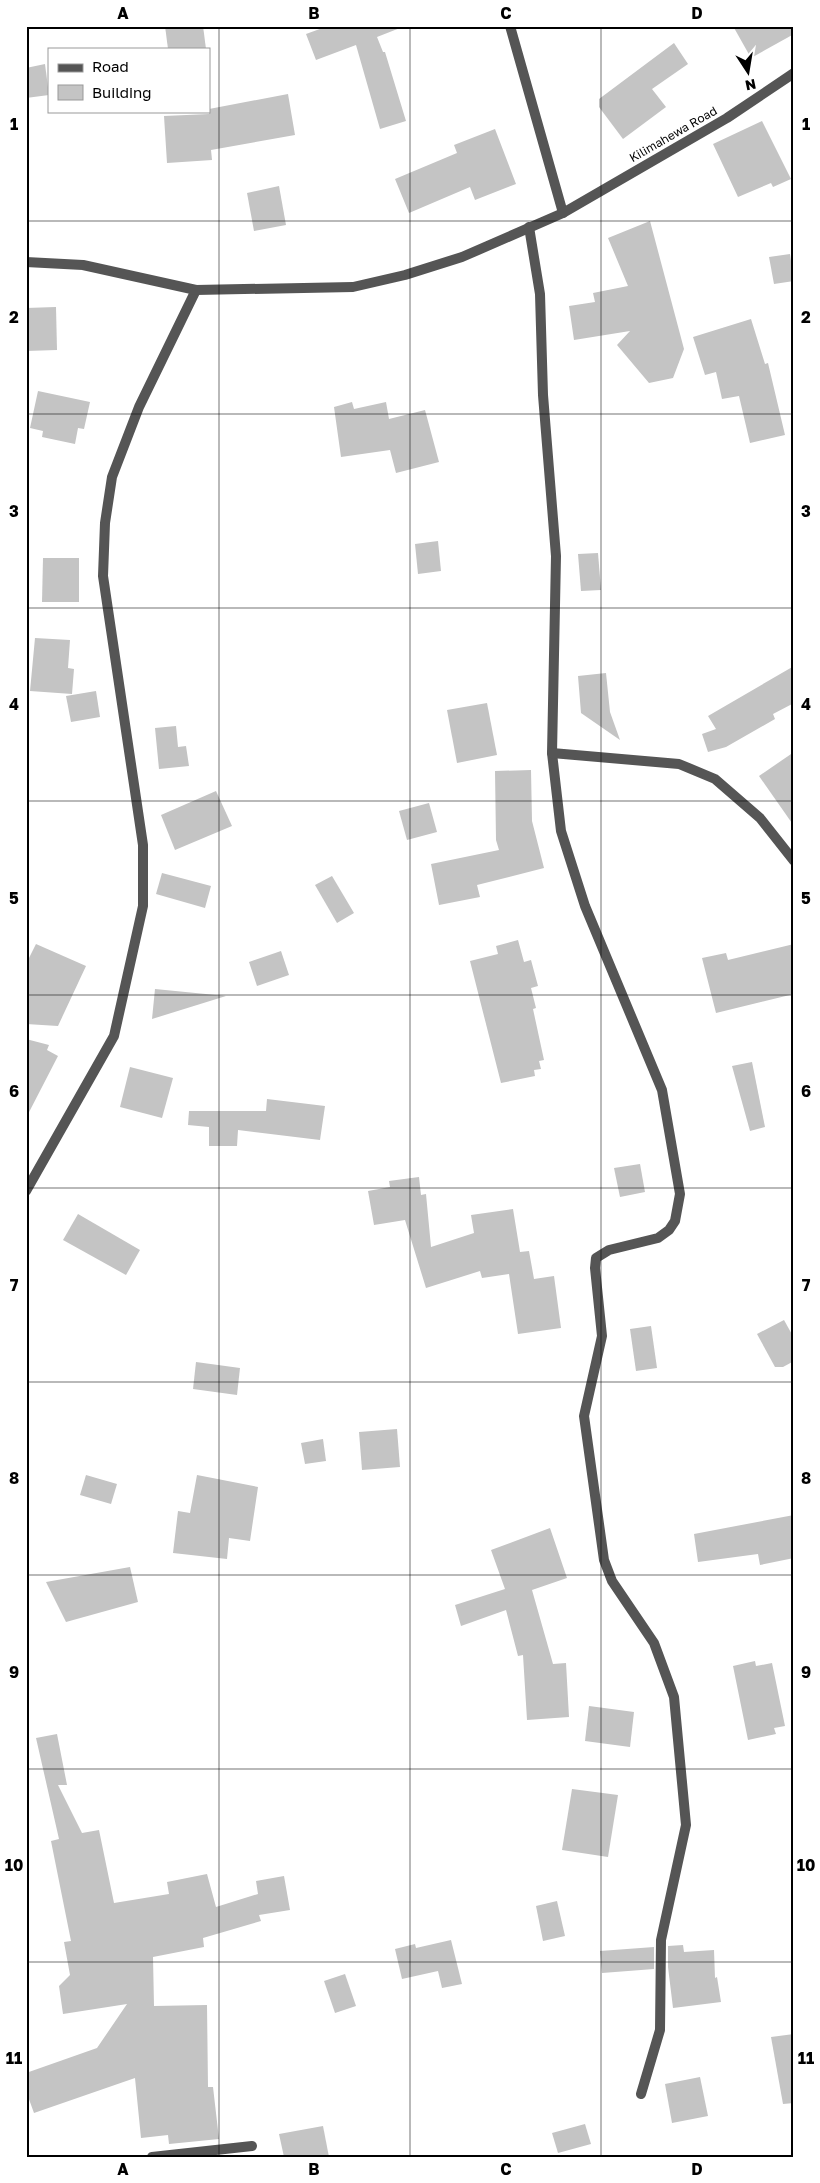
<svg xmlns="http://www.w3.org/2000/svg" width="820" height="2183" font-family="'Golos Text',sans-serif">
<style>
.building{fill:#c4c4c4}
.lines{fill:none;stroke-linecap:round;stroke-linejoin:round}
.minor{stroke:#555;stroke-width:10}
.tertiary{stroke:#555;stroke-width:10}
.grid{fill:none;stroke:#000;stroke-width:1;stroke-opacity:0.55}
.labels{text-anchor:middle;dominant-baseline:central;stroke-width:4;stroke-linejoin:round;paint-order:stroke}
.street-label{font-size:12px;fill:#000;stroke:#fff}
.neatline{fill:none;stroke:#000;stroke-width:2}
.grid-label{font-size:16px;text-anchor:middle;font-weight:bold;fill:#000}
</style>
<rect width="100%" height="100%" fill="#fff"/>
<g class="building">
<path d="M 165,26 L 203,26 L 206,49 L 168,49 Z"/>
<path d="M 328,26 L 399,26 L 400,28 L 377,37 L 383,52 L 385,52 L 406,121 L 380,129 L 356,45 L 316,60 L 306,34 Z"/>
<path d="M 733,26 L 794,26 L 794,34 L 751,58 Z"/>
<path d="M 674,43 L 688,64 L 652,89 L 666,107 L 623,139 L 599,107 L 599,99 Z"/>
<path d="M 45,64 L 49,95 L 26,98 L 26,68 Z"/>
<path d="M 288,94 L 295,135 L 211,150 L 212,160 L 167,163 L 164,116 L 209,114 L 209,109 Z"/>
<path d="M 762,121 L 791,179 L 773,187 L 771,183 L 738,197 L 713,144 Z"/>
<path d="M 495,129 L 516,184 L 475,200 L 470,187 L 409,213 L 395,179 L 457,153 L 454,145 Z"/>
<path d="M 279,186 L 286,225 L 254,231 L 247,193 Z"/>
<path d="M 650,221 L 684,349 L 673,378 L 649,383 L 617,345 L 630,331 L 574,340 L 569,306 L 595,302 L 593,293 L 628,286 L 608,238 Z"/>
<path d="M 790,254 L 794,281 L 774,284 L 769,257 Z"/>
<path d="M 56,307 L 57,350 L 26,351 L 26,308 Z"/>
<path d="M 751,319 L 765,364 L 768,363 L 785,435 L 750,443 L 739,396 L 722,399 L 716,372 L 705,375 L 693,337 Z"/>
<path d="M 38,391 L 90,402 L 84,429 L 78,428 L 75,444 L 42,437 L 43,431 L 30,428 Z"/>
<path d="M 352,402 L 354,409 L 386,402 L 389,419 L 425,410 L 439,462 L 396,473 L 390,450 L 341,457 L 334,407 Z"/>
<path d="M 438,541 L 441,571 L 418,574 L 415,544 Z"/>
<path d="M 598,553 L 601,590 L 581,591 L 578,554 Z"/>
<path d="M 43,558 L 79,558 L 79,602 L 42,602 Z"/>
<path d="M 35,638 L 70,640 L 68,668 L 74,669 L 72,694 L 30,691 Z"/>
<path d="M 794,666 L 794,703 L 773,714 L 775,719 L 726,747 L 708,752 L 702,734 L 716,729 L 708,716 Z"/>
<path d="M 606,673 L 610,712 L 620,740 L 581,713 L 578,676 Z"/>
<path d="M 96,691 L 100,717 L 71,722 L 66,696 Z"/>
<path d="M 487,703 L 497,755 L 457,763 L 447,710 Z"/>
<path d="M 176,726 L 178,747 L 186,746 L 189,766 L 159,769 L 155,728 Z"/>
<path d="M 794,752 L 794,826 L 759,776 Z"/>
<path d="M 531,770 L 532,821 L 544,868 L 477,885 L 480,897 L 439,905 L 431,864 L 499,850 L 496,840 L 495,771 Z"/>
<path d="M 216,791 L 232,826 L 175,850 L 161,815 Z"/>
<path d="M 429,803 L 437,832 L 407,840 L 399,811 Z"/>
<path d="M 162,873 L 211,886 L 205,908 L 156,894 Z"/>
<path d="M 332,876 L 354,913 L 337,923 L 315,885 Z"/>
<path d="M 518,940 L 524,962 L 531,960 L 538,986 L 531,988 L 536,1008 L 533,1009 L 544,1060 L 539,1061 L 541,1069 L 534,1070 L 535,1076 L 501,1083 L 470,961 L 498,954 L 496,946 Z"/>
<path d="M 36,944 L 86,966 L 58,1026 L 26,1024 L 26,964 Z"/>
<path d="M 794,944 L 794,994 L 716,1013 L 702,958 L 726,953 L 728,960 Z"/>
<path d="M 281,951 L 289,975 L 257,986 L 249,962 Z"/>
<path d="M 155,989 L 226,996 L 152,1019 Z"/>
<path d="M 26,1039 L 49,1045 L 47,1050 L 58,1056 L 26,1118 Z"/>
<path d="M 752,1062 L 765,1127 L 750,1131 L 732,1066 Z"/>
<path d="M 130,1067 L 173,1078 L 162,1118 L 120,1107 Z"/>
<path d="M 267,1099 L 325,1106 L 320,1140 L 238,1130 L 237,1146 L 209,1146 L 209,1127 L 188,1125 L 189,1111 L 266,1111 Z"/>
<path d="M 640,1164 L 645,1192 L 620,1197 L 614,1168 Z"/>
<path d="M 419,1177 L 421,1195 L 426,1194 L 431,1247 L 474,1233 L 471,1215 L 513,1209 L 520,1252 L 529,1251 L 534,1279 L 554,1276 L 561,1328 L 518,1334 L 509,1274 L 482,1278 L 480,1271 L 426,1288 L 405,1220 L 374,1225 L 368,1191 L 390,1187 L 389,1181 Z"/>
<path d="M 78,1214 L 140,1250 L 126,1275 L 63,1240 Z"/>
<path d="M 784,1320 L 794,1338 L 794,1361 L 783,1367 L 775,1367 L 757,1334 Z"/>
<path d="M 651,1326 L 657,1368 L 636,1371 L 630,1329 Z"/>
<path d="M 196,1362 L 240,1368 L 237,1395 L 193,1389 Z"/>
<path d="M 397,1429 L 400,1467 L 362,1470 L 359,1432 Z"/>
<path d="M 323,1439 L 326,1461 L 305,1464 L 301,1443 Z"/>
<path d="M 86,1475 L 117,1484 L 111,1504 L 80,1495 Z"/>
<path d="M 197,1475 L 258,1487 L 250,1541 L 229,1538 L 227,1559 L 173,1553 L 178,1511 L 190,1513 Z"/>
<path d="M 794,1515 L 794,1558 L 760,1565 L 758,1554 L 698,1562 L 694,1534 Z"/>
<path d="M 550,1528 L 567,1578 L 532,1590 L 553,1664 L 566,1663 L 569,1717 L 527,1720 L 523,1655 L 518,1656 L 506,1610 L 461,1626 L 455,1605 L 505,1589 L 491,1550 Z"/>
<path d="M 130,1567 L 138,1602 L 66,1622 L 46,1582 Z"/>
<path d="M 755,1661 L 756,1666 L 772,1663 L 785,1726 L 774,1728 L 776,1734 L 748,1740 L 733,1666 Z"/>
<path d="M 589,1706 L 634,1712 L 630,1747 L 585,1741 Z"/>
<path d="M 57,1734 L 67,1785 L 58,1785 L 82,1833 L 99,1830 L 114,1903 L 169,1894 L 167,1882 L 207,1874 L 216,1907 L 258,1894 L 256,1881 L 284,1876 L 290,1910 L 259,1915 L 261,1921 L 203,1938 L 204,1947 L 153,1957 L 154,2006 L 207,2005 L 208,2087 L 213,2087 L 219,2139 L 169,2144 L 168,2135 L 141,2138 L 135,2078 L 34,2113 L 26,2091 L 26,2073 L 97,2048 L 127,2004 L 63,2014 L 59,1986 L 70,1975 L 64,1942 L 71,1941 L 51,1841 L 59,1839 L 36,1738 Z"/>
<path d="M 572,1789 L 618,1795 L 608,1857 L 562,1850 Z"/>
<path d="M 557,1901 L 565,1936 L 543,1941 L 536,1906 Z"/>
<path d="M 451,1940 L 462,1984 L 442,1988 L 438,1971 L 402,1979 L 395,1949 L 415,1944 L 416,1948 Z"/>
<path d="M 683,1945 L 684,1952 L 714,1950 L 715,1978 L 717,1977 L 721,2002 L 673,2008 L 668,1967 L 668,1946 Z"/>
<path d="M 654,1947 L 654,1969 L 602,1973 L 600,1951 Z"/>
<path d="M 345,1974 L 356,2006 L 335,2013 L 324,1981 Z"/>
<path d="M 794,2034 L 794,2103 L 783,2104 L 771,2037 Z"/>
<path d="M 700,2077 L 708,2116 L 672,2123 L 665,2084 Z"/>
<path d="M 585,2124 L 591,2144 L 558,2153 L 552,2133 Z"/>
<path d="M 323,2126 L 329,2157 L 284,2157 L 279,2134 Z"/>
</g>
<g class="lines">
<g class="minor">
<path d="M 510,26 L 563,213"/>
<path d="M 529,227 L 540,294 L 543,395 L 556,556 L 552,753 L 561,831 L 585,906 L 662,1090 L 680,1194 L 675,1221 L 669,1230 L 658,1238 L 609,1250 L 596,1258 L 595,1268 L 602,1336 L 584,1416 L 604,1560 L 612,1581 L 654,1643 L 674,1697 L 686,1825 L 661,1940 L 660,2030 L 641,2094"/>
<path d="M 552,753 L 679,764 L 715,779 L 760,818 L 794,861"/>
<path d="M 26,1191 L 114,1036 L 143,906 L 143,845 L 103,576 L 105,523 L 112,477 L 139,407 L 196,290"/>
<path d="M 152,2157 L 252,2146"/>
</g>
<path class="tertiary" d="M 26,262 L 83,265 L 196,290 L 353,287 L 405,275 L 462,257 L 563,213 L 727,118 L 794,73"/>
</g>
<path class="grid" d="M 219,26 L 219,2157M 410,26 L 410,2157M 601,26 L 601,2157M 26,221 L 794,221M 26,414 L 794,414M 26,608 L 794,608M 26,801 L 794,801M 26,995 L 794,995M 26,1188 L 794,1188M 26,1382 L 794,1382M 26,1575 L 794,1575M 26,1769 L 794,1769M 26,1962 L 794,1962"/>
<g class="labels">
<g class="street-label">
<text transform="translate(673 134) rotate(-30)">Kilimahewa Road</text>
</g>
</g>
<rect width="820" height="2183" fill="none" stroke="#ffffff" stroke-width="55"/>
<rect x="48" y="48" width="162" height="65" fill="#ffffff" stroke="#999999"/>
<rect x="58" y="64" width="25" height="8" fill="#555555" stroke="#999999"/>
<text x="92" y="72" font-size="15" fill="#000000">Road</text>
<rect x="58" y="85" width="25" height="15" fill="#c4c4c4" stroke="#999999"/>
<text x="92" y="98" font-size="15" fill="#000000">Building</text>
<g transform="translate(748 72) rotate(168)" stroke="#ffffff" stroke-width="4" paint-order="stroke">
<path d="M0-4L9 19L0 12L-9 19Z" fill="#000000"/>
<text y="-8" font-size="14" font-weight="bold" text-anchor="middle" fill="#000000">N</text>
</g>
<rect x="28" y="28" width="764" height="2128" class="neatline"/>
<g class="grid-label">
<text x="123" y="19">A</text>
<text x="314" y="19">B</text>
<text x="506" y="19">C</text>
<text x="697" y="19">D</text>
<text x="14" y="130">1</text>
<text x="806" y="130">1</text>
<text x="14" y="323">2</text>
<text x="806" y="323">2</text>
<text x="14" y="517">3</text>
<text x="806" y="517">3</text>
<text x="14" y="710">4</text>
<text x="806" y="710">4</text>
<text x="14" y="904">5</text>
<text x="806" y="904">5</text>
<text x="14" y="1097">6</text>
<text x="806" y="1097">6</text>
<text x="14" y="1291">7</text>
<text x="806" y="1291">7</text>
<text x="14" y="1484">8</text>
<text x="806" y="1484">8</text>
<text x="14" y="1678">9</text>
<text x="806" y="1678">9</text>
<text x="14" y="1871">10</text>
<text x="806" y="1871">10</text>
<text x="14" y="2064">11</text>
<text x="806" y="2064">11</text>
<text x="123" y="2175">A</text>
<text x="314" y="2175">B</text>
<text x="506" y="2175">C</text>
<text x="697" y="2175">D</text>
</g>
</svg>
